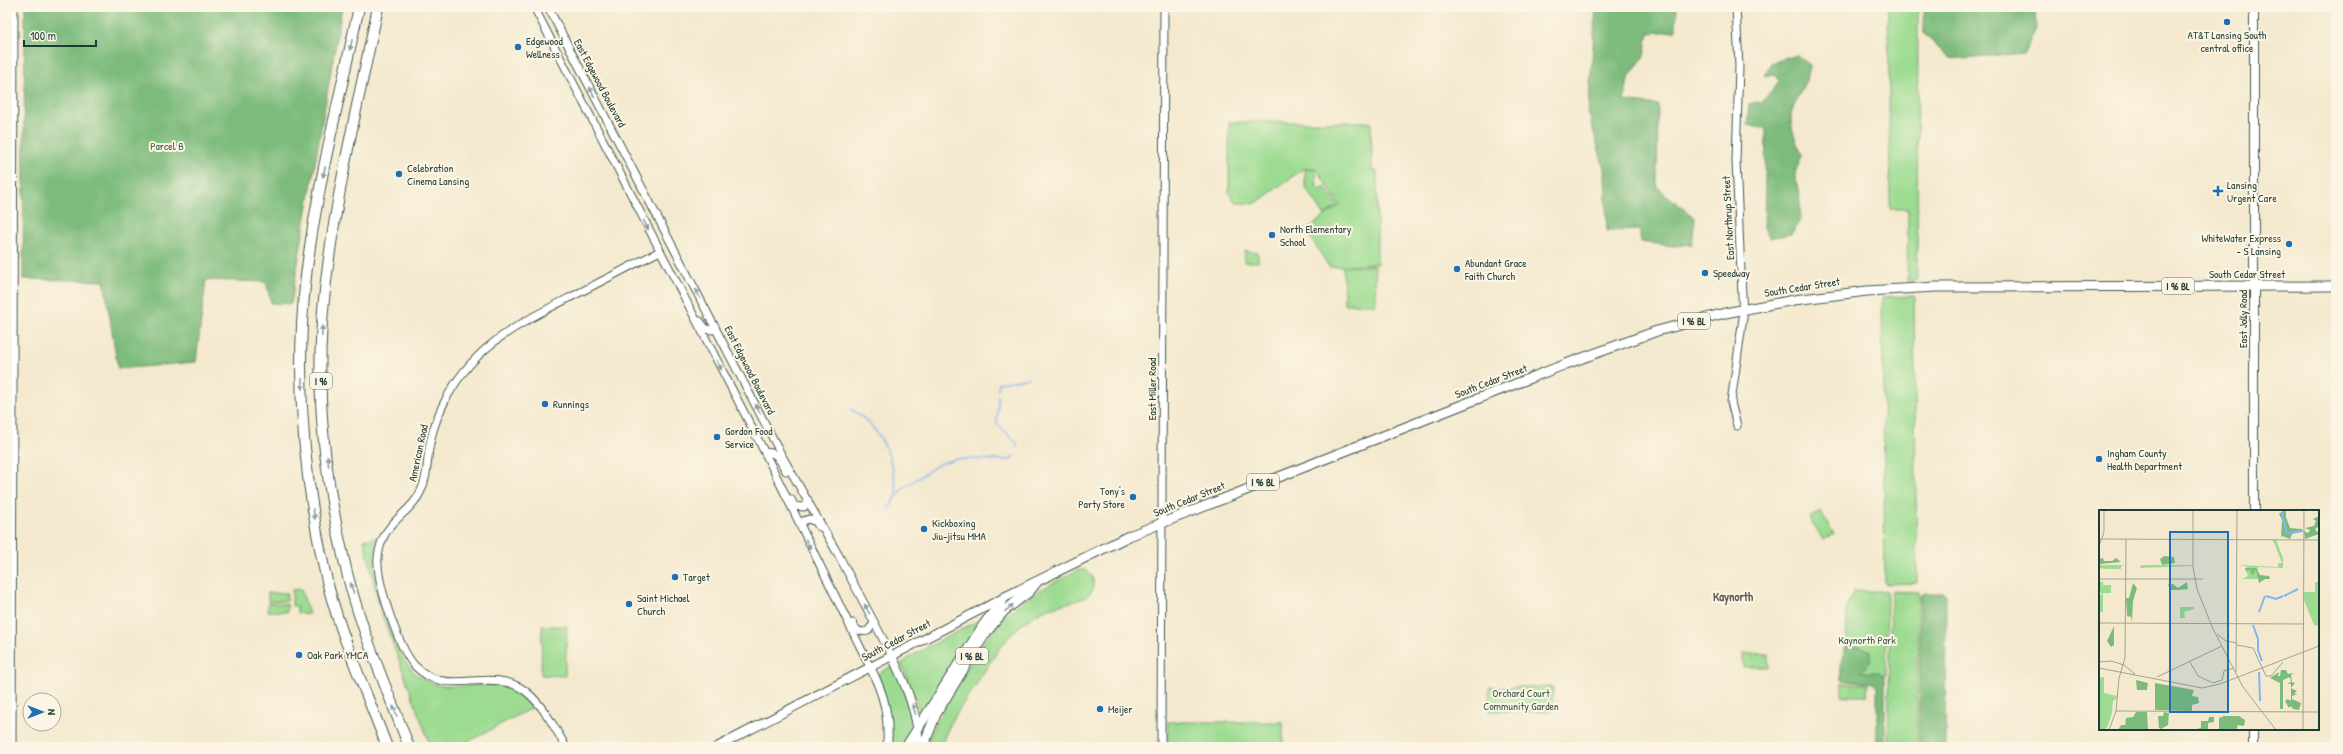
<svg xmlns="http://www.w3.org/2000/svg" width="2343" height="754" font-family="'Patrick Hand',sans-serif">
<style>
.green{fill:#9cdb91;stroke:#5e8c62}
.forest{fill:#7dbb7b;stroke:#4e7c58}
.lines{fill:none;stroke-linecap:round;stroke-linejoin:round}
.stream{stroke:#80b6ef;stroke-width:1.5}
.tertiary-casing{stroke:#3f574b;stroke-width:9}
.secondary-casing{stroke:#3f574b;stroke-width:10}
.primary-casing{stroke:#3f574b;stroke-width:11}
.motorway-casing{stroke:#3f574b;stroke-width:12}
.tertiary{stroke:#fff;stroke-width:7}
.secondary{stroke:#fff;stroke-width:8}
.primary{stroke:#fff;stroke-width:9}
.motorway{stroke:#fff;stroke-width:10}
.oneway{fill:#8f9e9a}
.poi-dot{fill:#1f6fb2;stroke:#fcf5e5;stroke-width:1.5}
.labels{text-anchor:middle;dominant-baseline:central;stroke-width:4;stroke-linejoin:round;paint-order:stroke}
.shield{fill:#fcf5e5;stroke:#617469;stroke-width:1}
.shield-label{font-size:10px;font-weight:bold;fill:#1f3d34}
.poi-label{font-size:11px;fill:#1f3d34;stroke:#fcf5e5;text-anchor:start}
.street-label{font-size:11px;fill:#1f3d34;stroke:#fcf5e5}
.park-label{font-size:11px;fill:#385d47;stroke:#fcf5e5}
.neighbourhood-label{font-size:12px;font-weight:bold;fill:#636156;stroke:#fcf5e5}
.inset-river{fill:none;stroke:#80b6ef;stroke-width:2}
.inset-road{fill:none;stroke:#9fa490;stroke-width:1}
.view{fill:#1f6fb2;fill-opacity:0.15;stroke:#1f6fb2;stroke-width:2}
.inset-edge{fill:none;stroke:#1f3d34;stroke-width:2}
</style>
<rect width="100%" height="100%" fill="#fcf5e5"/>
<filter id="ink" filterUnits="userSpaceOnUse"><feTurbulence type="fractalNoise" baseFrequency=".025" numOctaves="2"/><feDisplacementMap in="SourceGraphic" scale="8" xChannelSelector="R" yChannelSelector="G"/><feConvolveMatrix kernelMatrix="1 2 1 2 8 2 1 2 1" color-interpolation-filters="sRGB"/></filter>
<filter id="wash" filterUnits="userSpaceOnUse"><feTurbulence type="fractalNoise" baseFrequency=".012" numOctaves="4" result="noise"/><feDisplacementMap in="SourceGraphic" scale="16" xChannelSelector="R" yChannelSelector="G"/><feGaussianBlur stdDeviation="0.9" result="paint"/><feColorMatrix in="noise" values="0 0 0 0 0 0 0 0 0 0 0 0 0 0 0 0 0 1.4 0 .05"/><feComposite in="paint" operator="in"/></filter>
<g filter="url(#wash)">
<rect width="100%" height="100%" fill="#f4e9ce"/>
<g class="green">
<path d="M 1888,7 L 1918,7 L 1917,280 L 1907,281 L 1908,209 L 1890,209 Z"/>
<path d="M 1229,122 L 1371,122 L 1372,171 L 1377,171 L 1377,264 L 1329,267 L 1306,230 L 1340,205 L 1316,168 L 1304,168 L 1255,204 L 1236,203 L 1229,193 Z"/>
<path d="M 1305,169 L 1316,170 L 1317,187 L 1320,190 L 1325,187 L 1338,206 L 1324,215 L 1305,186 Z"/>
<path d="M 1245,251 L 1258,252 L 1258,262 L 1244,262 Z"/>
<path d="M 1375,266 L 1376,304 L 1344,304 L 1343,267 Z"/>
<path d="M 1914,296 L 1917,583 L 1885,584 L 1882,297 Z"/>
<path d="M 1820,511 L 1834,534 L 1823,540 L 1809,518 Z"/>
<path d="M 379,537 C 369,562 377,584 384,608 C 389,624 394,642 402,657 C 439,718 495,656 533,707 L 458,747 L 431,747 L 381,612 L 364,540 Z"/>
<path d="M 1078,570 L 1086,570 C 1095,576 1096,589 1087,596 C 1079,602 1052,605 1038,613 C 1009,630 994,656 977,683 C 963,704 948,723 941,747 L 926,747 L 932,730 C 951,697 983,634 1010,611 C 1030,594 1055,582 1078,570 Z"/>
<path d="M 301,589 L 309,614 L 297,613 L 297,606 L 292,606 L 292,590 Z"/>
<path d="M 1854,591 L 1887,591 L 1886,675 L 1846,678 L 1847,606 Z"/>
<path d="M 1891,591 L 1918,592 L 1917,747 L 1888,747 Z"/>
<rect x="268" y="593" width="19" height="8"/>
<path d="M 268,603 L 287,604 L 287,612 L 268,611 Z"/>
<path d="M 977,621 L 980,623 L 921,718 L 912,689 L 901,664 L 913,655 Z"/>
<path d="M 542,626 L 567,626 L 565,676 L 541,675 Z"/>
<rect x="1743" y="654" width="25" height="13"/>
<path d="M 890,667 L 893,667 L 902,684 L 915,727 L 903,747 L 890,747 L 878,674 Z"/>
<path d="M 1842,683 L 1868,684 L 1867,696 L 1842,696 Z"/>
<path d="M 1489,687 L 1553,687 L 1552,712 L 1489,711 Z"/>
<rect x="1168" y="722" width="115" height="25"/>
</g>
<g class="forest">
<path d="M 25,7 L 342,7 L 291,304 L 271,303 L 266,282 L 206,280 L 196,362 L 118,369 L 104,281 L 23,279 Z"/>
<path d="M 1596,7 L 1677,7 L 1676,31 L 1648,33 L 1644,56 L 1628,79 L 1624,101 L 1658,105 L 1657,187 L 1695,218 L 1692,244 L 1674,246 L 1640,242 L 1640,230 L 1607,231 L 1605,172 L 1588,111 Z"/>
<path d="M 1924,7 L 2035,7 L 2036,29 L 2024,53 L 1950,59 L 1924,34 Z"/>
<path d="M 1797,55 L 1810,65 C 1808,85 1797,94 1792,111 C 1788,124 1797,143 1802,155 L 1795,173 L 1799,191 L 1801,219 L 1791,234 L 1770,238 L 1764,229 L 1766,129 L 1747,125 L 1749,104 L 1763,101 L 1779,81 L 1775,74 L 1764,76 L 1771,63 Z"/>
<path d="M 1925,593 L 1943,593 L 1946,595 L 1945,747 L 1919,747 L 1920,595 Z"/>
<path d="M 1859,646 L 1871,651 L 1871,661 L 1861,672 L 1879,672 L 1885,678 L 1885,744 L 1882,745 L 1877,743 L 1877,688 L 1874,683 L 1842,680 L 1840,666 L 1845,648 Z"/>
</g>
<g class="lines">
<g class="stream">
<path d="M 998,389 L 999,383 L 1029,378"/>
<path d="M 998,395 L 997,424 L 1017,443 L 1017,447"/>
<path d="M 851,409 C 885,431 892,457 897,495"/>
<path d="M 888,509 L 903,488 L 939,464 L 956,459 L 1010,460 L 1014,456"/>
</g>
</g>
</g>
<g filter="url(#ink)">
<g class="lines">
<g class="tertiary-casing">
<g id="tertiary">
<path d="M 534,7 L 765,453 L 870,667"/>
<path d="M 548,7 L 782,456 L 839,556 L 892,656"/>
<path d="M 1736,7 L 1739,66 L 1736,161 L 1743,318 L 1731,402 L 1737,426"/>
<path d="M 700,321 L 706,329 L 712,330 L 715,326"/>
<path d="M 765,453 C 777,450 780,462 786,471"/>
<path d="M 791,499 L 794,506 L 804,507 L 808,500"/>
<path d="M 801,528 L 803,521 L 809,519 L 816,522 L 819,527"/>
<path d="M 853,623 C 856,631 860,633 868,631 L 874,623"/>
<path d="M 12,747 L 14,7"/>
<path d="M 566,747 C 555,728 542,703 524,690 C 488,665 448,700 415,666 C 399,649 379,588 378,565 C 377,555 380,545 384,536 C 393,518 411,511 420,493 C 427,479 427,464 429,449 C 431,435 436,420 442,407 C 470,347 518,324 573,296 C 602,281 631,266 660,251"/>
<path d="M 1161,747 L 1164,7"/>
</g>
</g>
<g class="secondary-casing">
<g id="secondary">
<path d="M 2254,511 L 2254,7"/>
<path d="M 892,656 C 906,686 918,713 919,747"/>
<path d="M 870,667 C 884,694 890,717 887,747"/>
<path d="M 2253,729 L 2253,747"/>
<path d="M 717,747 L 1005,597"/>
</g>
</g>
<g class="primary-casing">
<g id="primary">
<path d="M 906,747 L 984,624 L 1005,597 L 1129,536 L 1566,364 L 1657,331 L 1725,313 L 1794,300 L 1867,291 L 1936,287 L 2336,286"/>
<path d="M 923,747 L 936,714 L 985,634 L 1004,611 L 1029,592 L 1037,582"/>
</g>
</g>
<g class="motorway-casing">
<g id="motorway">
<path d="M 359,7 C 340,96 317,185 306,276 C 295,373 303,473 324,568 C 337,629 365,688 387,747"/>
<path d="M 378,7 C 358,103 334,201 324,299 C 315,385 324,476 344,560 C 358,624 386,686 409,747"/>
</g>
</g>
<use href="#tertiary" class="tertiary"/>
<use href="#secondary" class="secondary"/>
<use href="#primary" class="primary"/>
<use href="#motorway" class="motorway"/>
</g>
<defs><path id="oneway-solid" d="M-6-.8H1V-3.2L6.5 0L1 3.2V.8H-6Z"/></defs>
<g class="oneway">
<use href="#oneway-solid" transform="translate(351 45) rotate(102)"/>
<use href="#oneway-solid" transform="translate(592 92) rotate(-118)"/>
<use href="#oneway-solid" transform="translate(324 172) rotate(102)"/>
<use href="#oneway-solid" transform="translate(646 225) rotate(63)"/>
<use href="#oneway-solid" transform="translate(698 294) rotate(-118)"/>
<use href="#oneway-solid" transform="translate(322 331) rotate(-87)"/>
<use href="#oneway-solid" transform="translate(719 365) rotate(63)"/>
<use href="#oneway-solid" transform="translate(302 384) rotate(89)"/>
<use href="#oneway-solid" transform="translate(758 409) rotate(-118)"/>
<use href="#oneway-solid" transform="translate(328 461) rotate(-97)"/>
<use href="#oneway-solid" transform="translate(314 514) rotate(80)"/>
<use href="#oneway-solid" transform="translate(808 544) rotate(64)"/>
<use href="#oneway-solid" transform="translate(352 588) rotate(-107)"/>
<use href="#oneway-solid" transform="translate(1009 608) rotate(-41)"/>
<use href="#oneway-solid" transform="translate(867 609) rotate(-118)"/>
<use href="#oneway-solid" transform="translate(914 709) rotate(-106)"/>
<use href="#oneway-solid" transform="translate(395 711) rotate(-111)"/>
</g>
</g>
<g class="poi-dot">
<circle cx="2227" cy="22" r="4"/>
<circle cx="518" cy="47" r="4"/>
<circle cx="399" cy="174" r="4"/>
<path d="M2216 185h4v4h4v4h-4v4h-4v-4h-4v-4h4z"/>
<circle cx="1272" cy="235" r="4"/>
<circle cx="2289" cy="244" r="4"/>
<circle cx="1457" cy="269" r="4"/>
<circle cx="1705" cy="273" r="4"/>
<circle cx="545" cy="404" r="4"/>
<circle cx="717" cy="437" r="4"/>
<circle cx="2099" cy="459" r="4"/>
<circle cx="1133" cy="497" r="4"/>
<circle cx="924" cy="529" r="4"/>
<circle cx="675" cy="577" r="4"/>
<circle cx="629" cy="604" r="4"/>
<circle cx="299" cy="655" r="4"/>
<circle cx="1100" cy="709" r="4"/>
</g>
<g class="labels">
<g class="shield">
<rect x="2162" y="278" width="32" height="16" rx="3"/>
<rect x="1678" y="313" width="32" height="16" rx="3"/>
<rect x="310" y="373" width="22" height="16" rx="3"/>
<rect x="1247" y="474" width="32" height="16" rx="3"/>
<rect x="956" y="648" width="32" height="16" rx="3"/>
</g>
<g class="shield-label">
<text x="2178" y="286">I 96 BL</text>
<text x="1694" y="321">I 96 BL</text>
<text x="321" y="381">I 96</text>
<text x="1263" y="482">I 96 BL</text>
<text x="972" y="656">I 96 BL</text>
</g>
<g class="poi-label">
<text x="2227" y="35" text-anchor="middle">AT&amp;T Lansing South<tspan x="2227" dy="13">central office</tspan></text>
<text x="526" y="41">Edgewood<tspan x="526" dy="13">Wellness</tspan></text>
<text x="407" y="168">Celebration<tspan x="407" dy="13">Cinema Lansing</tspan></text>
<text x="2227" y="185">Lansing<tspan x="2227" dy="13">Urgent Care</tspan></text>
<text x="1280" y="229">North Elementary<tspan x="1280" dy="13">School</tspan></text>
<text x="2281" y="238" text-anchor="end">WhiteWater Express<tspan x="2281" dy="13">- S Lansing</tspan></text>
<text x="1465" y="263">Abundant Grace<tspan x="1465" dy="13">Faith Church</tspan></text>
<text x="1713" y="273">Speedway</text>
<text x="553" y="404">Runnings</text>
<text x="725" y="431">Gordon Food<tspan x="725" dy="13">Service</tspan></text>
<text x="2107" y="453">Ingham County<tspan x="2107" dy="13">Health Department</tspan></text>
<text x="1125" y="491" text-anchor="end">Tony's<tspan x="1125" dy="13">Party Store</tspan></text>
<text x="932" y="523">Kickboxing<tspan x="932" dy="13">Jiu-jitsu MMA</tspan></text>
<text x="683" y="577">Target</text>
<text x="637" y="598">Saint Michael<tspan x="637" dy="13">Church</tspan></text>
<text x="307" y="655">Oak Park YMCA</text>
<text x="1108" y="709">Meijer</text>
</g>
<g class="street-label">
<text transform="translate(600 83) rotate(62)">East Edgewood Boulevard</text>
<text transform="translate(1728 218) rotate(-93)">East Northrup Street</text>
<text x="2247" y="274">South Cedar Street</text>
<text transform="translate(1802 287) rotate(-9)">South Cedar Street</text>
<text transform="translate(2243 319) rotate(-90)">East Jolly Road</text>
<text transform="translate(750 370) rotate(63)">East Edgewood Boulevard</text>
<text transform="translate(1491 381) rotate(-21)">South Cedar Street</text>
<text transform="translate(1152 389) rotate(-90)">East Miller Road</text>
<text transform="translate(418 453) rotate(-78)">American Road</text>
<text transform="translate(1189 499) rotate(-22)">South Cedar Street</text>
<text transform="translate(896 640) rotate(-28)">South Cedar Street</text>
</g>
<g class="park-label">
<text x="167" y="146">Parcel B</text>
<text x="1867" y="640">Kaynorth Park</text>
<text x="1521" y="693">Orchard Court<tspan x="1521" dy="13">Community Garden</tspan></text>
</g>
<g class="neighbourhood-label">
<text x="1733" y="596">Kaynorth</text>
</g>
</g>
<g transform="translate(2099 510)">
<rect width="220" height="220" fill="#f4e9ce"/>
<path d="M 174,30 L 177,30 L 184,48 L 184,58 L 159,57 L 159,69 L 143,69 L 149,66 L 146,58 L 149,57 L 139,55 L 179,57 L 179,53 L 183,53 ZM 0,55 L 26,55 L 22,56 L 22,59 L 7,59 L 0,58 ZM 42,55 L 93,55 L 93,56 L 41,58 ZM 1,72 L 4,72 L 4,75 L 12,75 L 12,83 L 4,83 L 4,102 L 0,102 L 0,85 L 3,85 L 0,80 ZM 216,72 L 220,72 L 220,116 L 215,115 L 205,90 L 205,82 L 216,82 ZM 81,97 L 95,97 L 95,99 L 85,102 L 86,108 L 81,108 ZM 5,167 L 5,183 L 18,186 L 18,188 L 14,191 L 13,203 L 9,215 L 6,220 L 0,220 L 0,168 Z" fill="#9cdb91"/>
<path d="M 185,0 L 190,0 L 187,1 L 187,7 L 191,18 L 203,19 L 204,21 L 193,24 L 191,29 L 183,26 L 182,28 L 183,10 L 180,4 ZM 220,6 L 220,16 L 216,19 L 220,24 L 206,29 L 205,21 L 209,23 L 211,20 L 206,18 L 215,16 L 217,11 L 214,9 ZM 65,46 L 75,47 L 76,53 L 63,55 L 61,49 ZM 4,48 L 5,51 L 13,51 L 17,48 L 22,52 L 1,54 L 0,49 ZM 146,58 L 157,58 L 161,65 L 170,66 L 171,69 L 166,69 L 160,73 L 157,59 L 154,65 L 151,62 L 153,59 L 147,61 ZM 88,72 L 89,79 L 80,80 L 71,80 L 69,74 L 74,74 L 79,78 ZM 34,73 L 38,78 L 34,91 L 33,112 L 32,107 L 28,106 L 27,88 L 30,88 ZM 15,116 L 15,135 L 12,137 L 8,131 ZM 182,160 L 187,160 L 189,164 L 195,163 L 192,165 L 193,172 L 196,173 L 192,178 L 198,181 L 195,184 L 199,184 L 193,186 L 193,189 L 202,193 L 200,200 L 194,199 L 192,196 L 190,198 L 186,191 L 189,189 L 192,191 L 192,174 L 188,174 L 192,172 L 191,167 L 184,170 L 184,199 L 181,199 L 181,173 L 171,168 L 180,162 L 179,166 L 181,166 ZM 37,170 L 49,173 L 48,180 L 38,180 ZM 56,173 L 95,180 L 93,186 L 99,187 L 100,193 L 93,195 L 93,201 L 56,200 ZM 37,202 L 48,202 L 49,220 L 19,220 L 22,215 L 26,215 L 27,208 L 34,207 ZM 65,202 L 70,203 L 69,215 L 62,219 L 60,218 L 59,206 L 64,206 ZM 125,206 L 140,206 L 146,210 L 145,216 L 139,215 L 137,220 L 120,220 L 120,208 ZM 110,207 L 115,207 L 115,212 L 109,213 L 109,220 L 93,220 L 102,218 L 102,211 L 109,211 Z" fill="#7dbb7b"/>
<path class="inset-river" d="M 185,0 L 183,6 L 188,23 L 204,21M 167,86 L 177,89 L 184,86M 185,86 L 199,79M 160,102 L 166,86M 154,115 L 159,129 L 159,140 L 163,151M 160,162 L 161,191"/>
<path class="inset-road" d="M 94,0 L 94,57 L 98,79 L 114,119 L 144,177 L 177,220M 0,29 L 220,30M 0,36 L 5,22 L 5,0M 0,69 L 104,69M 0,113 L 204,114M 118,124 L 127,131 L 138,133M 138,135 L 154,138 L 167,166 L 172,166 L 184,152M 0,152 L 12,151 L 25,155 L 36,164M 91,152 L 99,166 L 114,173 L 123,170 L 125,161 L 135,158M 0,158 L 103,178 L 121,174 L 220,136M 137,162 L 138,0M 58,167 L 123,136M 17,201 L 220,202M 10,220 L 17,201 L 20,168 L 26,148 L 27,29M 204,220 L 205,0"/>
<path class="view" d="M 71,22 L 129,22 L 129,202 L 71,202 Z"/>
<rect width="220" height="220" class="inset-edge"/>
</g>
<rect width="2343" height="754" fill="none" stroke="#fcf5e5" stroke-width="24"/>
<g transform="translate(42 712) rotate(90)"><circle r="19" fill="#fcf5e5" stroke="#a4ab9e"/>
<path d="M0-3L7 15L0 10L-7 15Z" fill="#1f6fb2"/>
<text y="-6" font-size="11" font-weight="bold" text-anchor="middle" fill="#1f3d34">N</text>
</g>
<path d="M24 40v6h72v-6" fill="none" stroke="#1f3d34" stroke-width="2"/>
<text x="30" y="40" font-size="12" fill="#1f3d34" stroke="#fcf5e5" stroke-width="3" paint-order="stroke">100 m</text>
</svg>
